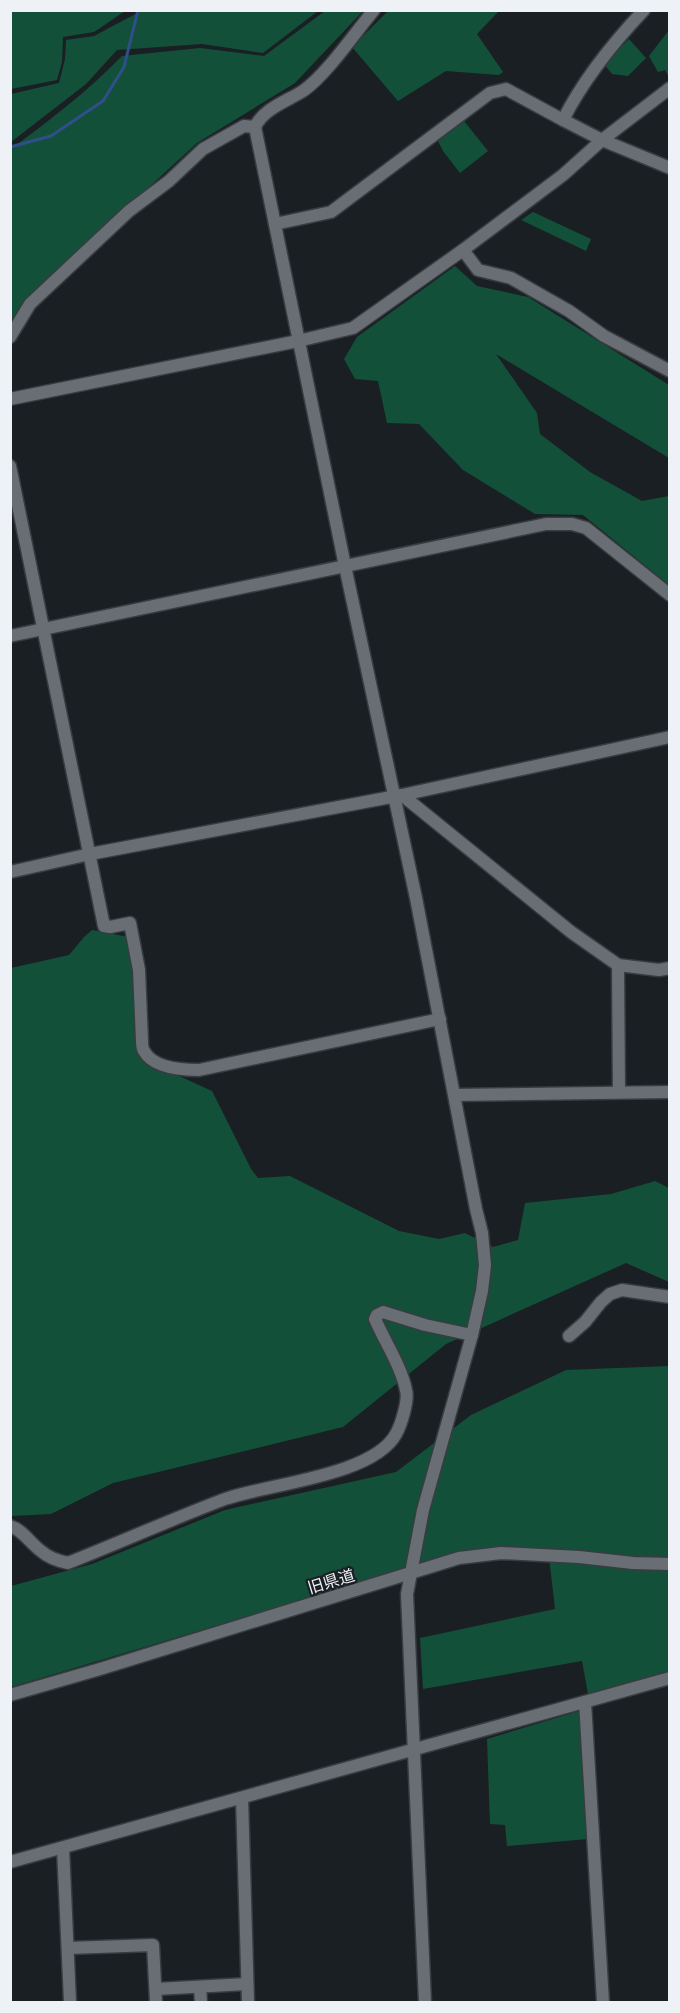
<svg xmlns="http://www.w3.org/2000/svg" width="680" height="2013" font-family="'Asap Condensed','Noto Sans JP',sans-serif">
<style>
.green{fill:#135039}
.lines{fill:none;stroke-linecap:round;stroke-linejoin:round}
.stream{stroke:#304f8a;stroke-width:3}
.minor-casing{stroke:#383c40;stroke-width:15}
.minor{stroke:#686e74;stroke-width:12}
.labels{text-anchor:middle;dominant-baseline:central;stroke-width:4.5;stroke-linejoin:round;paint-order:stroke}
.street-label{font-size:16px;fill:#eef1f5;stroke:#1a1f24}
</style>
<rect width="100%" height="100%" fill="#1a1f24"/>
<g class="green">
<path d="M 11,10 L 125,10 L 125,11 L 94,32 L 63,37 L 62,62 L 57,80 L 11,89 Z"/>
<path d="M 143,10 L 318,11 L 263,53 L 202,44 L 117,50 L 86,84 L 11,142 L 11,94 L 59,83 L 65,59 L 66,40 L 94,36 Z"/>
<path d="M 325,11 L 363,11 L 295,83 L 197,143 L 28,298 L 11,321 L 11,149 C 50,120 88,91 122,56 L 200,48 L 264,56 Z"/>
<path d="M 388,11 L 499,11 L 477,34 L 503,72 L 499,75 L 446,71 L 398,101 L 352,47 Z"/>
<path d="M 669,30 L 670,30 L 669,77 L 665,70 L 658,72 L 649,56 Z"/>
<path d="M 629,39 L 646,58 L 628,76 L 612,74 L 604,64 Z"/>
<path d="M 464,121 L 488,151 L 460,173 L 443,151 L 438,141 Z"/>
<path d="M 533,212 L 591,239 L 586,251 L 521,220 Z"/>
<path d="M 455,266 L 477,286 L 528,297 L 669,385 L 669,458 L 496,354 L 537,413 L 540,434 L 590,472 L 642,501 L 669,496 L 669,585 L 583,515 L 535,514 L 463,470 L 419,424 L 387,423 L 378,381 L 355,379 L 344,359 L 357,337 Z"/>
<path d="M 92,930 L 129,937 L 137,997 L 136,1027 L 142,1059 L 212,1091 L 251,1169 L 258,1178 L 290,1176 L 399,1231 L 439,1239 L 465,1233 L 493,1247 L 518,1240 L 525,1203 L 611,1194 L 655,1181 L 669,1188 L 669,1282 L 626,1263 L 446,1344 L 343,1427 L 113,1483 L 51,1514 L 11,1516 L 11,968 L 69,955 L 84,937 Z"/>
<path d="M 669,1366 L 669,1671 L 588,1694 L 582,1661 L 423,1689 L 420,1638 L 555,1609 L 548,1548 L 459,1553 L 11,1687 L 11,1586 L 92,1564 L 225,1510 L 396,1472 L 471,1415 L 566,1370 Z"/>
<path d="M 579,1711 L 582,1713 L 588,1839 L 507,1846 L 505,1825 L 490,1824 L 487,1739 Z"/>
</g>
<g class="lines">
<path class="stream" d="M 10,147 L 51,136 L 103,101 L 124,67 L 138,10"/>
<g class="minor-casing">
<g id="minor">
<path d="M 374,10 C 354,34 327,74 303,91 C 287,101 263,109 255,127 L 345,566 L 416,898 L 476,1209 L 482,1233 L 485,1265 L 482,1291 L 472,1335 L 423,1510 L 407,1594 L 425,2002"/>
<path d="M 644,10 C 613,43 583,80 563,120 L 602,140 L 670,168"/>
<path d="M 275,224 L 331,212 L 490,93 L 506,89 L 563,120"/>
<path d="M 463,250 L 478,270 L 511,278 L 569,311 L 604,336 L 670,371"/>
<path d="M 10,337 L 30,304 L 129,211 L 169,181 L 203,149 L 244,126 L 255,127"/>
<path d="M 10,399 L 298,341 L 353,328 L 463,250 L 563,175 L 602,140 L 670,88"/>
<path d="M 10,466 L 104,926 L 110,927 L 130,923 L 139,970 L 142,1041 C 142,1044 142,1048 144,1051 C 153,1068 182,1070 199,1070 L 440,1019"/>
<path d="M 10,636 L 546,524 L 572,524 L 586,528 L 670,595"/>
<path d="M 402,795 L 571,932 L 618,965 L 659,970 L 670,968"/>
<path d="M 10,872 L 90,854 L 402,795 L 670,737"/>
<path d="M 618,965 L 619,1092"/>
<path d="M 455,1095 L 670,1092"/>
<path d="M 569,1336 L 585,1322 L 601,1302 L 610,1294 L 622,1290 L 670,1297"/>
<path d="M 10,1526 C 23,1530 30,1543 41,1551 C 49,1558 58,1561 68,1563 C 121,1542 172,1519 225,1499 C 267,1484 373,1476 396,1434 C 401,1425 409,1400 406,1390 C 401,1366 385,1342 375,1319 L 377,1315 L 383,1312 L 425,1325 L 472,1335"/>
<path d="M 10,1695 L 100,1669 L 459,1558 L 501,1553 L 579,1557 L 633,1563 L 670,1564"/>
<path d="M 585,1702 L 603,2002"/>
<path d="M 242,1798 L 248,2002"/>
<path d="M 63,1848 L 70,2002"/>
<path d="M 10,1862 L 670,1678"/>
<path d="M 68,1948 L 153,1945 L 156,2002"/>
<path d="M 200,1988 L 201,2002"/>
<path d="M 156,1989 L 247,1984"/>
</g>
</g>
<use href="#minor" class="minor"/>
</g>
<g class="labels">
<g class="street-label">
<text transform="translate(331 1581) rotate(-17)">旧県道</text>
</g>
</g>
<rect width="680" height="2013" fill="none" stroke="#eef1f5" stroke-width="24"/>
</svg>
